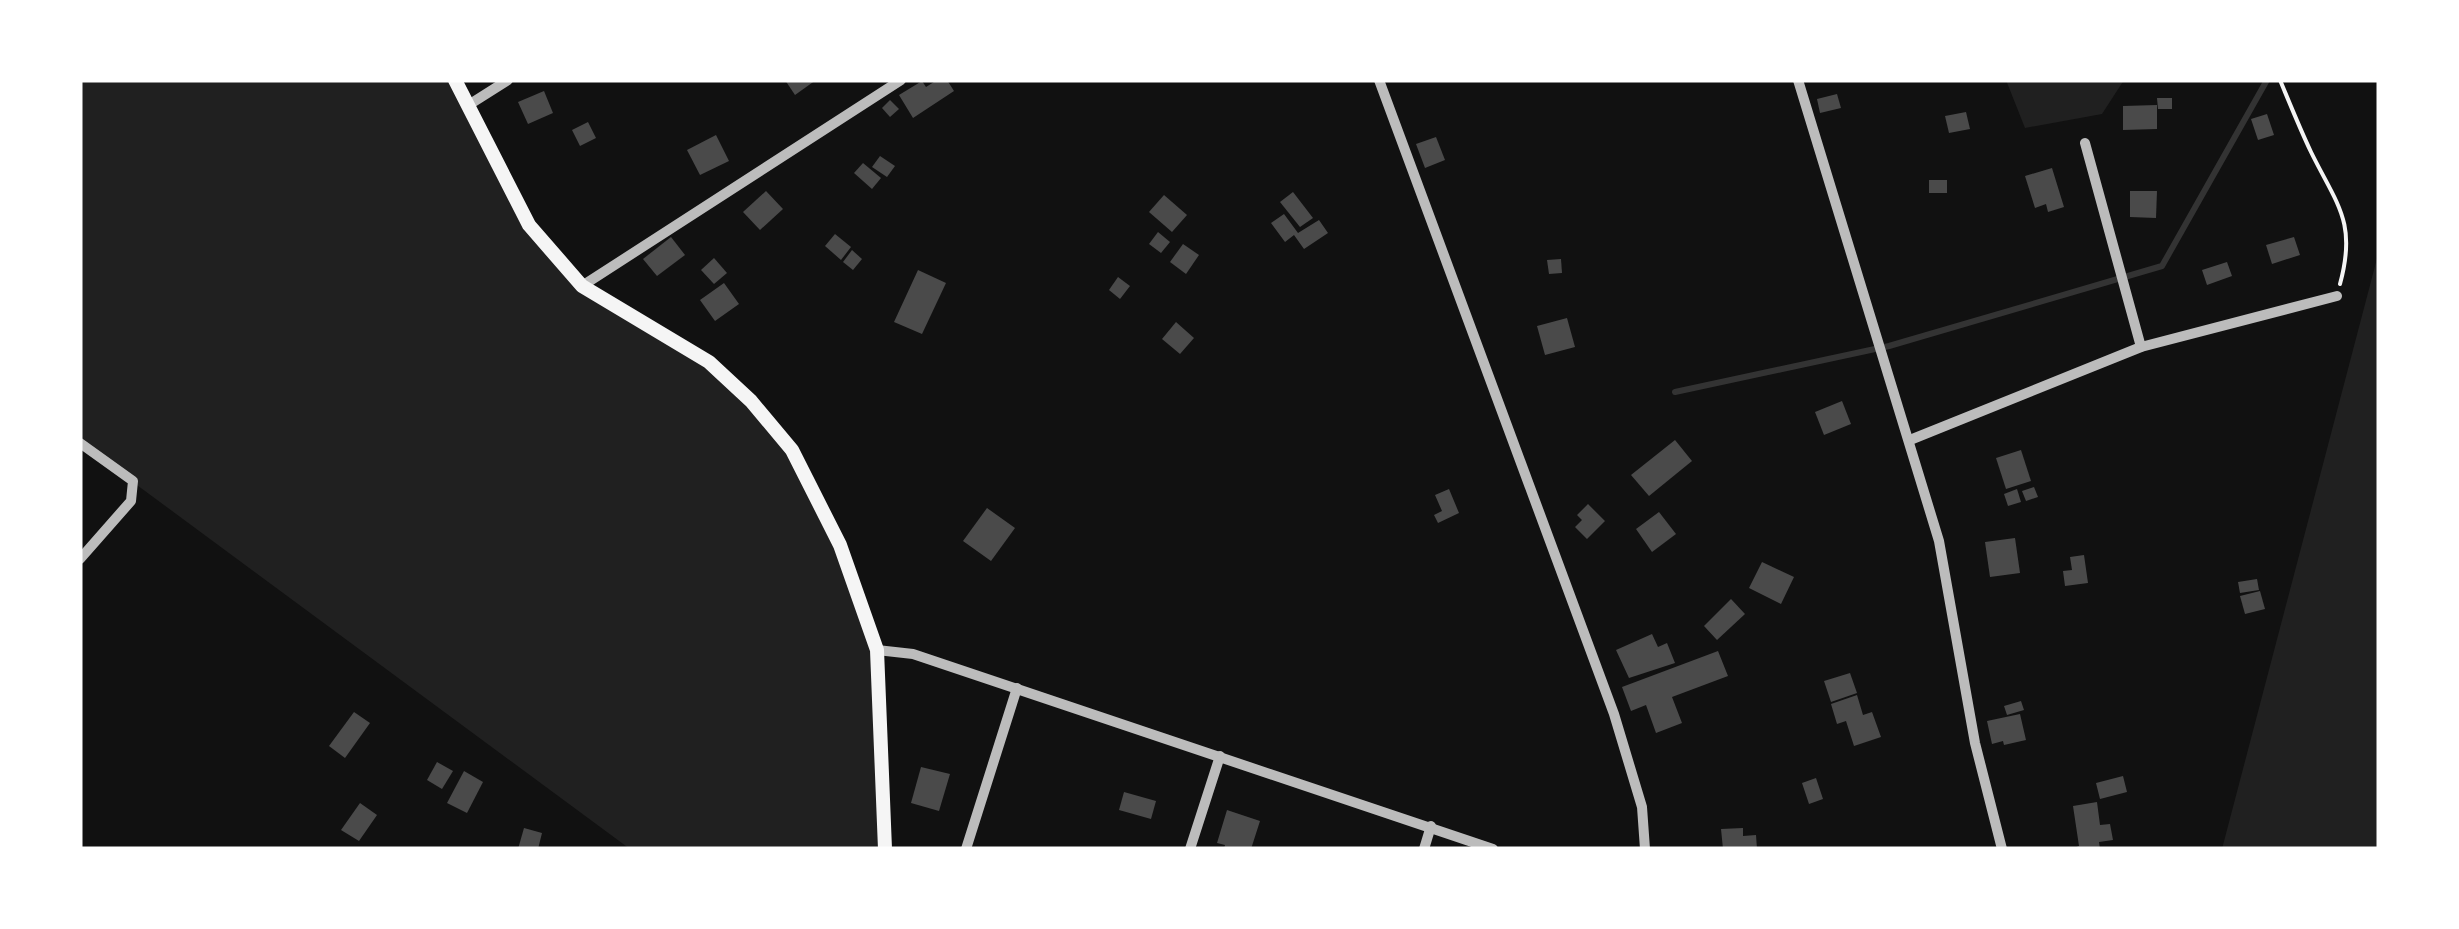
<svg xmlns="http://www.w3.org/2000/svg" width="2459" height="929" font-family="Barlow,sans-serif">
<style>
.green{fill:#202020}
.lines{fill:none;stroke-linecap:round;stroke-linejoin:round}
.stream{stroke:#333;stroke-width:6}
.building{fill:#4a4a4a}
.path{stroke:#f5f5f5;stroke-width:4}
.minor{stroke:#bcbcbc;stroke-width:10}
.secondary{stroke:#f5f5f5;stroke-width:14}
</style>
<rect width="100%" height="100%" fill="#111"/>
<g class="green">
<path d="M 80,80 L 455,80 L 529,225 L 582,285 L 709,362 L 792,450 L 840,545 L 877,650 L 885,849 L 630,849 L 80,443 Z"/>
<path d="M 2006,80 L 2124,80 L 2102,114 L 2025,128 Z"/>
<path d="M 2379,251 L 2379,849 L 2222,849 Z"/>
</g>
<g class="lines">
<path class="stream" d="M 1675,392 L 1889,346 L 2162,266 L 2267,80"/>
</g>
<g class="building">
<path d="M 785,80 L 816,80 L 795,95 Z"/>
<path d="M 937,80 L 947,80 L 954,91 L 913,118 L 899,95 L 922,81 L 926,87 Z"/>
<path d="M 544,91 L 553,113 L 528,124 L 518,102 Z"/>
<path d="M 1837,94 L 1841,108 L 1820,113 L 1817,99 Z"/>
<path d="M 2157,98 L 2172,98 L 2172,109 L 2158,109 Z"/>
<path d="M 890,100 L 899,109 L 890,117 L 882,108 Z"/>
<path d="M 2157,105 L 2157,129 L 2123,130 L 2123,106 Z"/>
<path d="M 1966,112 L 1970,129 L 1949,133 L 1945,116 Z"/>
<path d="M 2267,114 L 2274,135 L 2258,140 L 2251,119 Z"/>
<path d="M 588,122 L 596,138 L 580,146 L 572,130 Z"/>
<path d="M 716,135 L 729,161 L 700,175 L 687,150 Z"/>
<path d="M 1436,137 L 1445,160 L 1425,168 L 1416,144 Z"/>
<path d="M 880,156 L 895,166 L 887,177 L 872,167 Z"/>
<path d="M 863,163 L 881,178 L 872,189 L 854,173 Z"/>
<path d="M 2052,168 L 2064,207 L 2048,212 L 2046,204 L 2035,208 L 2025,176 Z"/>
<rect x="1929" y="180" width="18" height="13"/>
<path d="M 766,191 L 783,209 L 760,230 L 743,212 Z"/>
<path d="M 2130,191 L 2157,191 L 2156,218 L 2130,217 Z"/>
<path d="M 1293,192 L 1313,218 L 1300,227 L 1280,202 Z"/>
<path d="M 1164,195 L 1187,215 L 1172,232 L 1149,212 Z"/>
<path d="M 1284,214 L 1298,233 L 1319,220 L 1328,233 L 1304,249 L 1294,235 L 1285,242 L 1271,223 Z"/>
<path d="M 1158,232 L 1170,242 L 1161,253 L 1149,244 Z"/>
<path d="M 835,234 L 851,247 L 841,260 L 825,246 Z"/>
<path d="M 671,237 L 685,255 L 657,276 L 643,259 Z"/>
<path d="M 2294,237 L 2300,255 L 2272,264 L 2266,245 Z"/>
<path d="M 1183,244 L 1199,255 L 1186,274 L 1170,262 Z"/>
<path d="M 852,250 L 862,259 L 853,270 L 843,262 Z"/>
<path d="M 714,258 L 727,273 L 714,284 L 701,270 Z"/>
<path d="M 1561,259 L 1562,273 L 1549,274 L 1547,260 Z"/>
<path d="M 2227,262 L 2232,276 L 2207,285 L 2202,270 Z"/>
<path d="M 918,270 L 946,283 L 922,334 L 894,322 Z"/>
<path d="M 1118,277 L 1130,286 L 1120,299 L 1109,290 Z"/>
<path d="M 724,283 L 739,304 L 715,321 L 700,300 Z"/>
<path d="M 1567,318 L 1575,347 L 1545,355 L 1537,326 Z"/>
<path d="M 1176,322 L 1194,338 L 1180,354 L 1162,339 Z"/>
<path d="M 1842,401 L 1851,424 L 1824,435 L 1815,412 Z"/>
<path d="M 1675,440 L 1692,461 L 1649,496 L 1631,475 Z"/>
<path d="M 2021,450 L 2031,481 L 2006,489 L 1996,458 Z"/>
<path d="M 2034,487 L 2038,497 L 2026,501 L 2022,491 Z"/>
<path d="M 1449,489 L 1459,513 L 1438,523 L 1434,515 L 1442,511 L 1435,495 Z"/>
<path d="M 2017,489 L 2021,502 L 2008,506 L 2004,494 Z"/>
<path d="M 1588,504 L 1605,521 L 1587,539 L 1575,527 L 1582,520 L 1577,515 Z"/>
<path d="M 987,508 L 1015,528 L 991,561 L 963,541 Z"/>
<path d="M 1659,512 L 1676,534 L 1652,552 L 1636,529 Z"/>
<path d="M 2015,538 L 2020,573 L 1990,577 L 1985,542 Z"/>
<path d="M 2084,555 L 2088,583 L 2065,586 L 2063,571 L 2072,570 L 2070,557 Z"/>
<path d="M 1762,562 L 1794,577 L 1781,604 L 1749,588 Z"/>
<path d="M 2257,579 L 2259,590 L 2240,593 L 2238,582 Z"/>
<path d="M 2260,591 L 2265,609 L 2245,614 L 2240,596 Z"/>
<path d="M 1731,599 L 1745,614 L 1717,640 L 1704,626 Z"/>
<path d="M 1652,634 L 1658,647 L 1667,643 L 1675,663 L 1629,678 L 1616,650 Z"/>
<path d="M 1718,651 L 1728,676 L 1672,697 L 1682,723 L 1656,733 L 1646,705 L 1631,711 L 1622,687 Z"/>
<path d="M 1850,673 L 1857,693 L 1831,702 L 1824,681 Z"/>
<path d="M 1857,695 L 1863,715 L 1872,712 L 1881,737 L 1854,746 L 1846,721 L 1837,724 L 1831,704 Z"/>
<path d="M 2021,701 L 2024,710 L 2007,715 L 2004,706 Z"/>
<path d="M 354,712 L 370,723 L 345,758 L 329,746 Z"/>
<path d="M 2020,714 L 2026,740 L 2004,745 L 2003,741 L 1992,744 L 1987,721 Z"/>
<path d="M 437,762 L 453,771 L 442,789 L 427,780 Z"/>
<path d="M 921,767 L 950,774 L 939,811 L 911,803 Z"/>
<path d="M 464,771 L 483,782 L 467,813 L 447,803 Z"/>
<path d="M 2123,776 L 2127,792 L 2100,799 L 2096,783 Z"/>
<path d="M 1816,778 L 1823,799 L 1809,804 L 1802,783 Z"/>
<path d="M 1124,792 L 1156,801 L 1151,819 L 1119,810 Z"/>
<path d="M 2097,802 L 2100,825 L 2110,824 L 2113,840 L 2099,842 L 2100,849 L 2071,849 L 2079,846 L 2073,806 Z"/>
<path d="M 360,803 L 377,815 L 359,841 L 341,830 Z"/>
<path d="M 1227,810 L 1260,821 L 1251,849 L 1224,849 L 1225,845 L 1217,843 Z"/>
<path d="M 524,828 L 542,833 L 538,849 L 518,849 Z"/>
<path d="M 1743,828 L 1743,836 L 1756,835 L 1757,849 L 1723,849 L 1721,829 Z"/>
</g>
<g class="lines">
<path class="path" d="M 2280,80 C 2290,104 2300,129 2311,152 C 2337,205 2357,222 2340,284"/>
<g class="minor">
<path d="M 1379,80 L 1614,714 L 1642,807 L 1645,849"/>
<path d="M 1798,80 L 1939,541 L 1975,743 L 2002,849"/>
<path d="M 467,106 L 508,80"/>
<path d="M 2085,143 L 2141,347"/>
<path d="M 582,286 L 901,80"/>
<path d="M 1910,440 L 2141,347 L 2337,296"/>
<path d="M 80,443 L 133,481 L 131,501 L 80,559"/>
<path d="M 877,650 L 913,654 L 1493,849"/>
<path d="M 966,849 L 1017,688"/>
<path d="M 1190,849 L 1220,756"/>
<path d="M 1424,849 L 1431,826"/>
</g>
<path class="secondary" d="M 455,80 L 529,225 L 582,286 L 709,362 L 751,401 L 792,450 L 840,545 L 877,650 L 885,849"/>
</g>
<rect width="2459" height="929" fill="none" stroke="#ffffff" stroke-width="165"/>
</svg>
